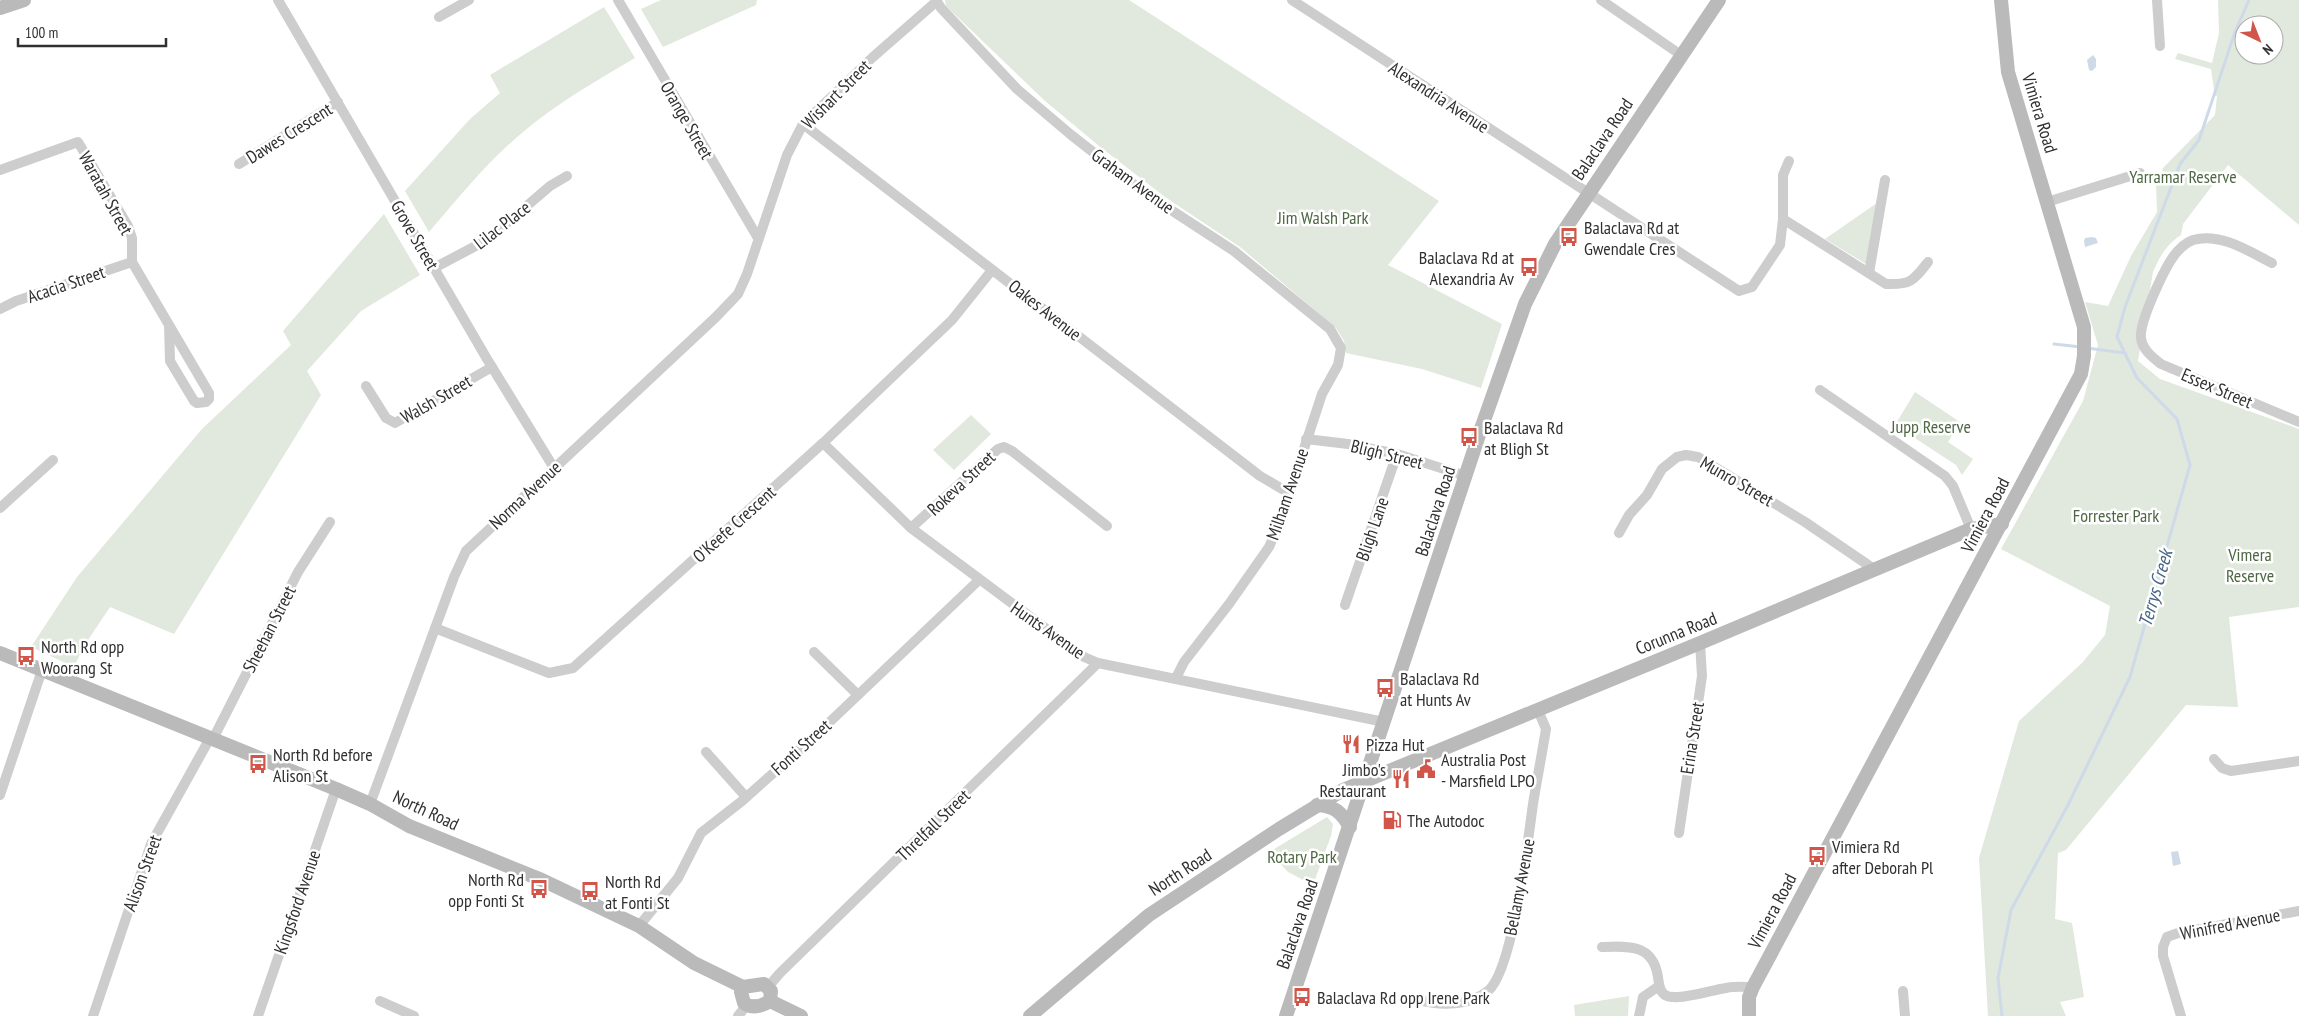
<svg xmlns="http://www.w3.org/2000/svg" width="2299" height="1016" font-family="'PT Sans Narrow',sans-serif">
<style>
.green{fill:#e1e8dd;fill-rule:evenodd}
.water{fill:#cfdae9}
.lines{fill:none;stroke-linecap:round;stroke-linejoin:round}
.stream{stroke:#cfdae9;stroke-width:3}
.street{stroke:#cdcdcd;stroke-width:10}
.secondary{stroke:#bababa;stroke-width:14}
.labels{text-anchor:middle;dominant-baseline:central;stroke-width:5;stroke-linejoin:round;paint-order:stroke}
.street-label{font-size:18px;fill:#303030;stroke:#fff}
.park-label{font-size:18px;fill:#4e6743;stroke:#fff}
.poi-label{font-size:18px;fill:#303030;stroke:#fff;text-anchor:start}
.water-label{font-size:19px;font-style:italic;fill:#476589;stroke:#fff}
</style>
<rect width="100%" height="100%" fill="#fff"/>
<g class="green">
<path d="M 661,0 L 757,0 L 756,5 L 663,47 L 641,9 Z"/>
<path d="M 945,0 L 1129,0 L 1439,201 L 1388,265 L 1502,324 L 1481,388 L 1422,369 L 1346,353 L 1344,341 L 1336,328 L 1240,247 L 1165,197 L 1099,146 L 1044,100 L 946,6 Z"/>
<path d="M 2218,0 L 2299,0 L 2299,225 L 2228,165 L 2183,224 L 2181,235 C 2166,245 2160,256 2153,272 L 2138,361 L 2160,379 L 2299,429 L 2299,607 L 2229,617 L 2238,707 L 2186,705 L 2066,850 L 2058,853 L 2055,919 L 2072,923 L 2084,997 L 2060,1002 L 2066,1016 L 1988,1016 L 1979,858 L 2019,721 L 2082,663 L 2105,635 L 2110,606 L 2001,549 L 2083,401 L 2098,345 L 2085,302 L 2108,306 L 2131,256 L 2157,212 L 2156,184 L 2162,176 L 2163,168 L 2215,115 L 2217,96 L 2215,96 L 2211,69 L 2175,59 L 2178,53 L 2212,63 L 2219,33 ZM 2244,25 L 2274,25 L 2274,55 L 2244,55 Z"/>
<path d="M 604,7 L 635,58 C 596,81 557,103 523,132 C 488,161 459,197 429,232 L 405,191 L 470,119 L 500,93 L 490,75 Z"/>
<path d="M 1877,203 L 1866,264 L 1825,239 Z"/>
<path d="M 384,214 L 420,275 L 361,311 L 307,371 L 321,395 L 174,634 L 110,607 L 84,646 L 74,667 L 31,647 L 77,577 L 202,429 L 291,345 L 283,331 Z"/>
<path d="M 1915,392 L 1960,422 L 1948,442 L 1973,459 L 1962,475 L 1956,465 L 1895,425 Z"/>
<path d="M 971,415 L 991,434 L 954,470 L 933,450 Z"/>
<path d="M 1327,817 L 1333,824 L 1331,836 L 1313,885 L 1288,872 L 1269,852 Z"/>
<path d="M 1629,996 L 1628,1016 L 1575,1016 L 1574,1005 Z"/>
</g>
<g class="water">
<path d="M 2093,55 L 2096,59 L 2096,67 L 2092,71 L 2089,70 L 2087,60 Z"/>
<path d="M 2092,237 L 2096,238 L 2098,243 L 2085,247 L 2084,241 L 2085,238 Z"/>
<path d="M 2178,851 L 2181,864 L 2173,866 L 2171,852 Z"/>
</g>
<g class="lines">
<g class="stream">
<path d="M 2054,344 L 2081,347"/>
<path d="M 2087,348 L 2125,353"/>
<path d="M 2002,1016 L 1998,978 L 2011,910 L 2068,805 L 2130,677 L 2190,465 L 2177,419 L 2137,378 L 2117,337 L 2125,307 L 2180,164 L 2199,140 L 2235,32 L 2249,0"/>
</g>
<g class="street">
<path d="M 278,0 L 487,359 L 554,468"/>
<path d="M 618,0 L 758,238"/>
<path d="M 936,0 L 941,8 L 1017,89 L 1070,134 L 1145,193 L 1234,251 L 1330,329 L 1341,348 L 1338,365 L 1322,394 L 1280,522 L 1269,547 L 1229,604 L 1184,662 L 1176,678"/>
<path d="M 1292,0 L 1739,291 L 1752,287 L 1780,245 L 1783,219 L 1783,175 L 1789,161"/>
<path d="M 1601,0 L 1681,55"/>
<path d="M 2157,0 L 2160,46"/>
<path d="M 439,17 L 469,0"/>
<path d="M 803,124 L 1260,476 L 1289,493"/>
<path d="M 239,164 L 338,102"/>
<path d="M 0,170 L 78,142 L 128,226 L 132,238 L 132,262 L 209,393 L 209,399 L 206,402 L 197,403 L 194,401 L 170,361 L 169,325"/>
<path d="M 2047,202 L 2140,173"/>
<path d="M 1783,219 L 1886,284 C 1911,285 1913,281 1928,262"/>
<path d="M 2272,263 C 2250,252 2220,232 2193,240 C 2185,243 2178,250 2173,257 C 2164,270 2139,322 2141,338 C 2142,349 2152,357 2161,364 L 2299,422"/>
<path d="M 434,268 L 487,240 L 550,186 L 567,176"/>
<path d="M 1869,273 L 1885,180"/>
<path d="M 0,309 L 16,301 L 132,262"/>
<path d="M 366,386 L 386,418 L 395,423 L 492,367"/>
<path d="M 1820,390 L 1945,476 L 1953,486 L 1971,529"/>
<path d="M 1306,439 L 1348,444 L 1397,454 L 1466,476"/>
<path d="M 823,443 L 911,528 L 1084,657 L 1098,663 L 1384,722"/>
<path d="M 0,508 L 53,460"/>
<path d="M 911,528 L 998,449 L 1004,447 L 1012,451 L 1107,526"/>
<path d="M 1619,533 L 1629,515 L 1647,495 L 1662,469 L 1677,457 L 1686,455 L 1698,457 L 1718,469 L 1805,522 L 1874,569"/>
<path d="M 1345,605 L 1397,454"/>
<path d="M 435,628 L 549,673 L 573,668 L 823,443 L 952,320 L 992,270"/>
<path d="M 814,652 L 858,695"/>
<path d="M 213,739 L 298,572 L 330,522"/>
<path d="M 706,752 L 746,797"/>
<path d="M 2214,759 L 2222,768 L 2231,771 L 2299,761"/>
<path d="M 0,795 L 42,670"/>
<path d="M 370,804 L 454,577 L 466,551 L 716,317 L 738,294 L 747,274 L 787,155 L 803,124 L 873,57 L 937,1"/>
<path d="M 1679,833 L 1702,676 L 1700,643"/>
<path d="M 639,926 L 678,878 L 701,833 L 742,801 L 817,734 L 979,580"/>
<path d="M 1602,947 C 1629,946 1653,944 1658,977 C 1659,984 1659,991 1665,995 C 1676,1002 1712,990 1726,988 C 1735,986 1744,987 1753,987"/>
<path d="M 768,987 L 780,973 L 1098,663"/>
<path d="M 1903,991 L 1905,1016"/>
<path d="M 1419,1000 C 1441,1006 1469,1006 1488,991 C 1513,970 1528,840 1533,804 C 1537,779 1542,754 1546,729 L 1538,710"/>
<path d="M 380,1001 L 414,1016"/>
<path d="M 93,1016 L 151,844 L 210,738"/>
<path d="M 258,1016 L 336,789"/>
<path d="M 738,1016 L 747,1005"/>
<path d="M 1639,1016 L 1643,997 L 1659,986"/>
<path d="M 2181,1016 L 2163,956 L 2163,947 L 2167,937 L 2178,933 L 2299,911"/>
</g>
<g class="secondary">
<path d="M 0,8 L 24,0"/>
<path d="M 0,653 L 336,789 L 370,804 L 409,826 L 542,880 L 639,926 L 694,963 L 743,987"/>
<path d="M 1317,805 C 1335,806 1341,812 1350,827"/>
<path d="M 764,984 L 771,991 L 770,1001 C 762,1006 752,1009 744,1003 L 741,992 L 743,987 Z"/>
<path d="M 770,1001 L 801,1016"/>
<path d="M 1030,1016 L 1149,915 L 1279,829 L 1343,790 L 1700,643 L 1971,529 L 2002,524"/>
<path d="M 1286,1016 L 1481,429 L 1525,304 L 1555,244 L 1719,0"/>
<path d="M 1749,1016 L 1749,997 L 1753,987 L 2081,374 L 2084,356 L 2084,327 L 2008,72 L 2001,0"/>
</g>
</g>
<defs>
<g id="bus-bare" transform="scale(1.5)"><path d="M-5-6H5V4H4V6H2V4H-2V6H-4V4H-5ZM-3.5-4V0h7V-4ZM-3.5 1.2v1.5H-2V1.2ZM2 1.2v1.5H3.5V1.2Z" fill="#d15549" stroke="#fff" stroke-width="2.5" paint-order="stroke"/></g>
<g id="restaurant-bare" transform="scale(1.5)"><path d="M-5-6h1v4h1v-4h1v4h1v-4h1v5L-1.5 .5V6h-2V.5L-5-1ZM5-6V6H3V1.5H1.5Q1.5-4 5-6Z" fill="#d15549" stroke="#fff" stroke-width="2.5" paint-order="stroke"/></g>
<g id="civic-bare" transform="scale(1.5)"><path d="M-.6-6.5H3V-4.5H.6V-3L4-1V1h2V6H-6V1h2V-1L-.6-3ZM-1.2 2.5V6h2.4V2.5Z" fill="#d15549" stroke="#fff" stroke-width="2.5" paint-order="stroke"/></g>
<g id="fuel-bare" transform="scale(1.5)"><path d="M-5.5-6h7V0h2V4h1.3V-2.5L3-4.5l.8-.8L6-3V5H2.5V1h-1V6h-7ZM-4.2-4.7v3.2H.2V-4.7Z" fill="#d15549" stroke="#fff" stroke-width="2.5" paint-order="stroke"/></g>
</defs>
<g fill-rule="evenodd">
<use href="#bus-bare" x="1569" y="237"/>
<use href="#bus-bare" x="1529" y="267"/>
<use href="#bus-bare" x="1469" y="437"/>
<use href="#bus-bare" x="26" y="656"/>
<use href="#bus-bare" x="1385" y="688"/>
<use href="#restaurant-bare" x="1351" y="744"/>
<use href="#bus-bare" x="258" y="764"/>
<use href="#civic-bare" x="1426" y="769"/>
<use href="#restaurant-bare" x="1401" y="779"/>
<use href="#fuel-bare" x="1392" y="820"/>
<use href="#bus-bare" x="1817" y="856"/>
<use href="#bus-bare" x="539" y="889"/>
<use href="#bus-bare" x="590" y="891"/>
<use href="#bus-bare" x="1302" y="997"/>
</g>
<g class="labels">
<g class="street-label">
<text transform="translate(836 94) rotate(-45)">Wishart Street</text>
<text transform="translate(1439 97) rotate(33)">Alexandria Avenue</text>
<text transform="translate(2040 113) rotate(73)">Vimiera Road</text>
<text transform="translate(687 120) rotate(60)">Orange Street</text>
<text transform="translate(289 133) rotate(-32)">Dawes Crescent</text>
<text transform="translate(1602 139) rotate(-56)">Balaclava Road</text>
<text transform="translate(1133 181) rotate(36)">Graham Avenue</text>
<text transform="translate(106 193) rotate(61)">Waratah Street</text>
<text transform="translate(502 225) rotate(-38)">Lilac Place</text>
<text transform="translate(415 235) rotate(60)">Grove Street</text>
<text transform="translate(66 284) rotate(-19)">Acacia Street</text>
<text transform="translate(1045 310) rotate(38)">Oakes Avenue</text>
<text transform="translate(2217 388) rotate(23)">Essex Street</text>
<text transform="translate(436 399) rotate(-30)">Walsh Street</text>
<text transform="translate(1387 454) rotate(14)">Bligh Street</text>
<text transform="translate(1737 481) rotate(30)">Munro Street</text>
<text transform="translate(961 483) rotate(-43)">Rokeva Street</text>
<text transform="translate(1287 494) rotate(-71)">Milham Avenue</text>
<text transform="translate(525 495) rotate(-43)">Norma Avenue</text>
<text transform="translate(1435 511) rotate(-72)">Balaclava Road</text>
<text transform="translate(1985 515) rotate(-62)">Vimiera Road</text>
<text transform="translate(734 524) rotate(-42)">O'Keefe Crescent</text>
<text transform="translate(1372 529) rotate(-71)">Bligh Lane</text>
<text transform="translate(269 629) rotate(-63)">Sheehan Street</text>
<text transform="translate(1048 630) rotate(35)">Hunts Avenue</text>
<text transform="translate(1676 633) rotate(-22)">Corunna Road</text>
<text transform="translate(1692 738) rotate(-81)">Erina Street</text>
<text transform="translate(801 747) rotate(-42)">Fonti Street</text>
<text transform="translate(426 810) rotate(25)">North Road</text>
<text transform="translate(933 825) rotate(-44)">Threlfall Street</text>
<text transform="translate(1180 872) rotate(-33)">North Road</text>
<text transform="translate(142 873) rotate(-70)">Alison Street</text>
<text transform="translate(1519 887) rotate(-79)">Bellamy Avenue</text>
<text transform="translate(297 902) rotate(-71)">Kingsford Avenue</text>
<text transform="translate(1772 911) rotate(-62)">Vimiera Road</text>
<text transform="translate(1297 924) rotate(-71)">Balaclava Road</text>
<text transform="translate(2230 924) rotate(-11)">Winifred Avenue</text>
</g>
<g class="park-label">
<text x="2183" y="176">Yarramar Reserve</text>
<text x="1323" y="217">Jim Walsh Park</text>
<text x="1931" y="426">Jupp Reserve</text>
<text x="2116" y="515">Forrester Park</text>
<text x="2250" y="554">Vimera<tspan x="2250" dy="21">Reserve</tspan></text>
<text x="1302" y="856">Rotary Park</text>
</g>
<g class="poi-label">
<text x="1584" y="227">Balaclava Rd at<tspan x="1584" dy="21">Gwendale Cres</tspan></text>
<text x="1514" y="257" text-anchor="end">Balaclava Rd at<tspan x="1514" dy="21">Alexandria Av</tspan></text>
<text x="1484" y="427">Balaclava Rd<tspan x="1484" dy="21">at Bligh St</tspan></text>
<text x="41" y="646">North Rd opp<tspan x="41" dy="21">Woorang St</tspan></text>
<text x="1400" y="678">Balaclava Rd<tspan x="1400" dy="21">at Hunts Av</tspan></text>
<text x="1366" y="744">Pizza Hut</text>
<text x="273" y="754">North Rd before<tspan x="273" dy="21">Alison St</tspan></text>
<text x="1441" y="759">Australia Post<tspan x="1441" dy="21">- Marsfield LPO</tspan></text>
<text x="1386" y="769" text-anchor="end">Jimbo's<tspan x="1386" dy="21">Restaurant</tspan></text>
<text x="1407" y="820">The Autodoc</text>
<text x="1832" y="846">Vimiera Rd<tspan x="1832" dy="21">after Deborah Pl</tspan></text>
<text x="524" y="879" text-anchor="end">North Rd<tspan x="524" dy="21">opp Fonti St</tspan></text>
<text x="605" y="881">North Rd<tspan x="605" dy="21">at Fonti St</tspan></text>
<text x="1317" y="997">Balaclava Rd opp Irene Park</text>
</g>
<g class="water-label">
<text transform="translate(2155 588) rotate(-74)">Terrys Creek</text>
</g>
</g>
<g transform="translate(2259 40) rotate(137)"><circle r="24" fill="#ffffff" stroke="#acacac"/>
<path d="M0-4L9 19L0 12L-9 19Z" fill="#d15549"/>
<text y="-8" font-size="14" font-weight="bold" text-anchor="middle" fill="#303030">N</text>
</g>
<path d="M18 38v8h148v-8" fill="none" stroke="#303030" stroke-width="2.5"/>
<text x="25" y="38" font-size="15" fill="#303030" stroke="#ffffff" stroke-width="4" paint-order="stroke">100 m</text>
</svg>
